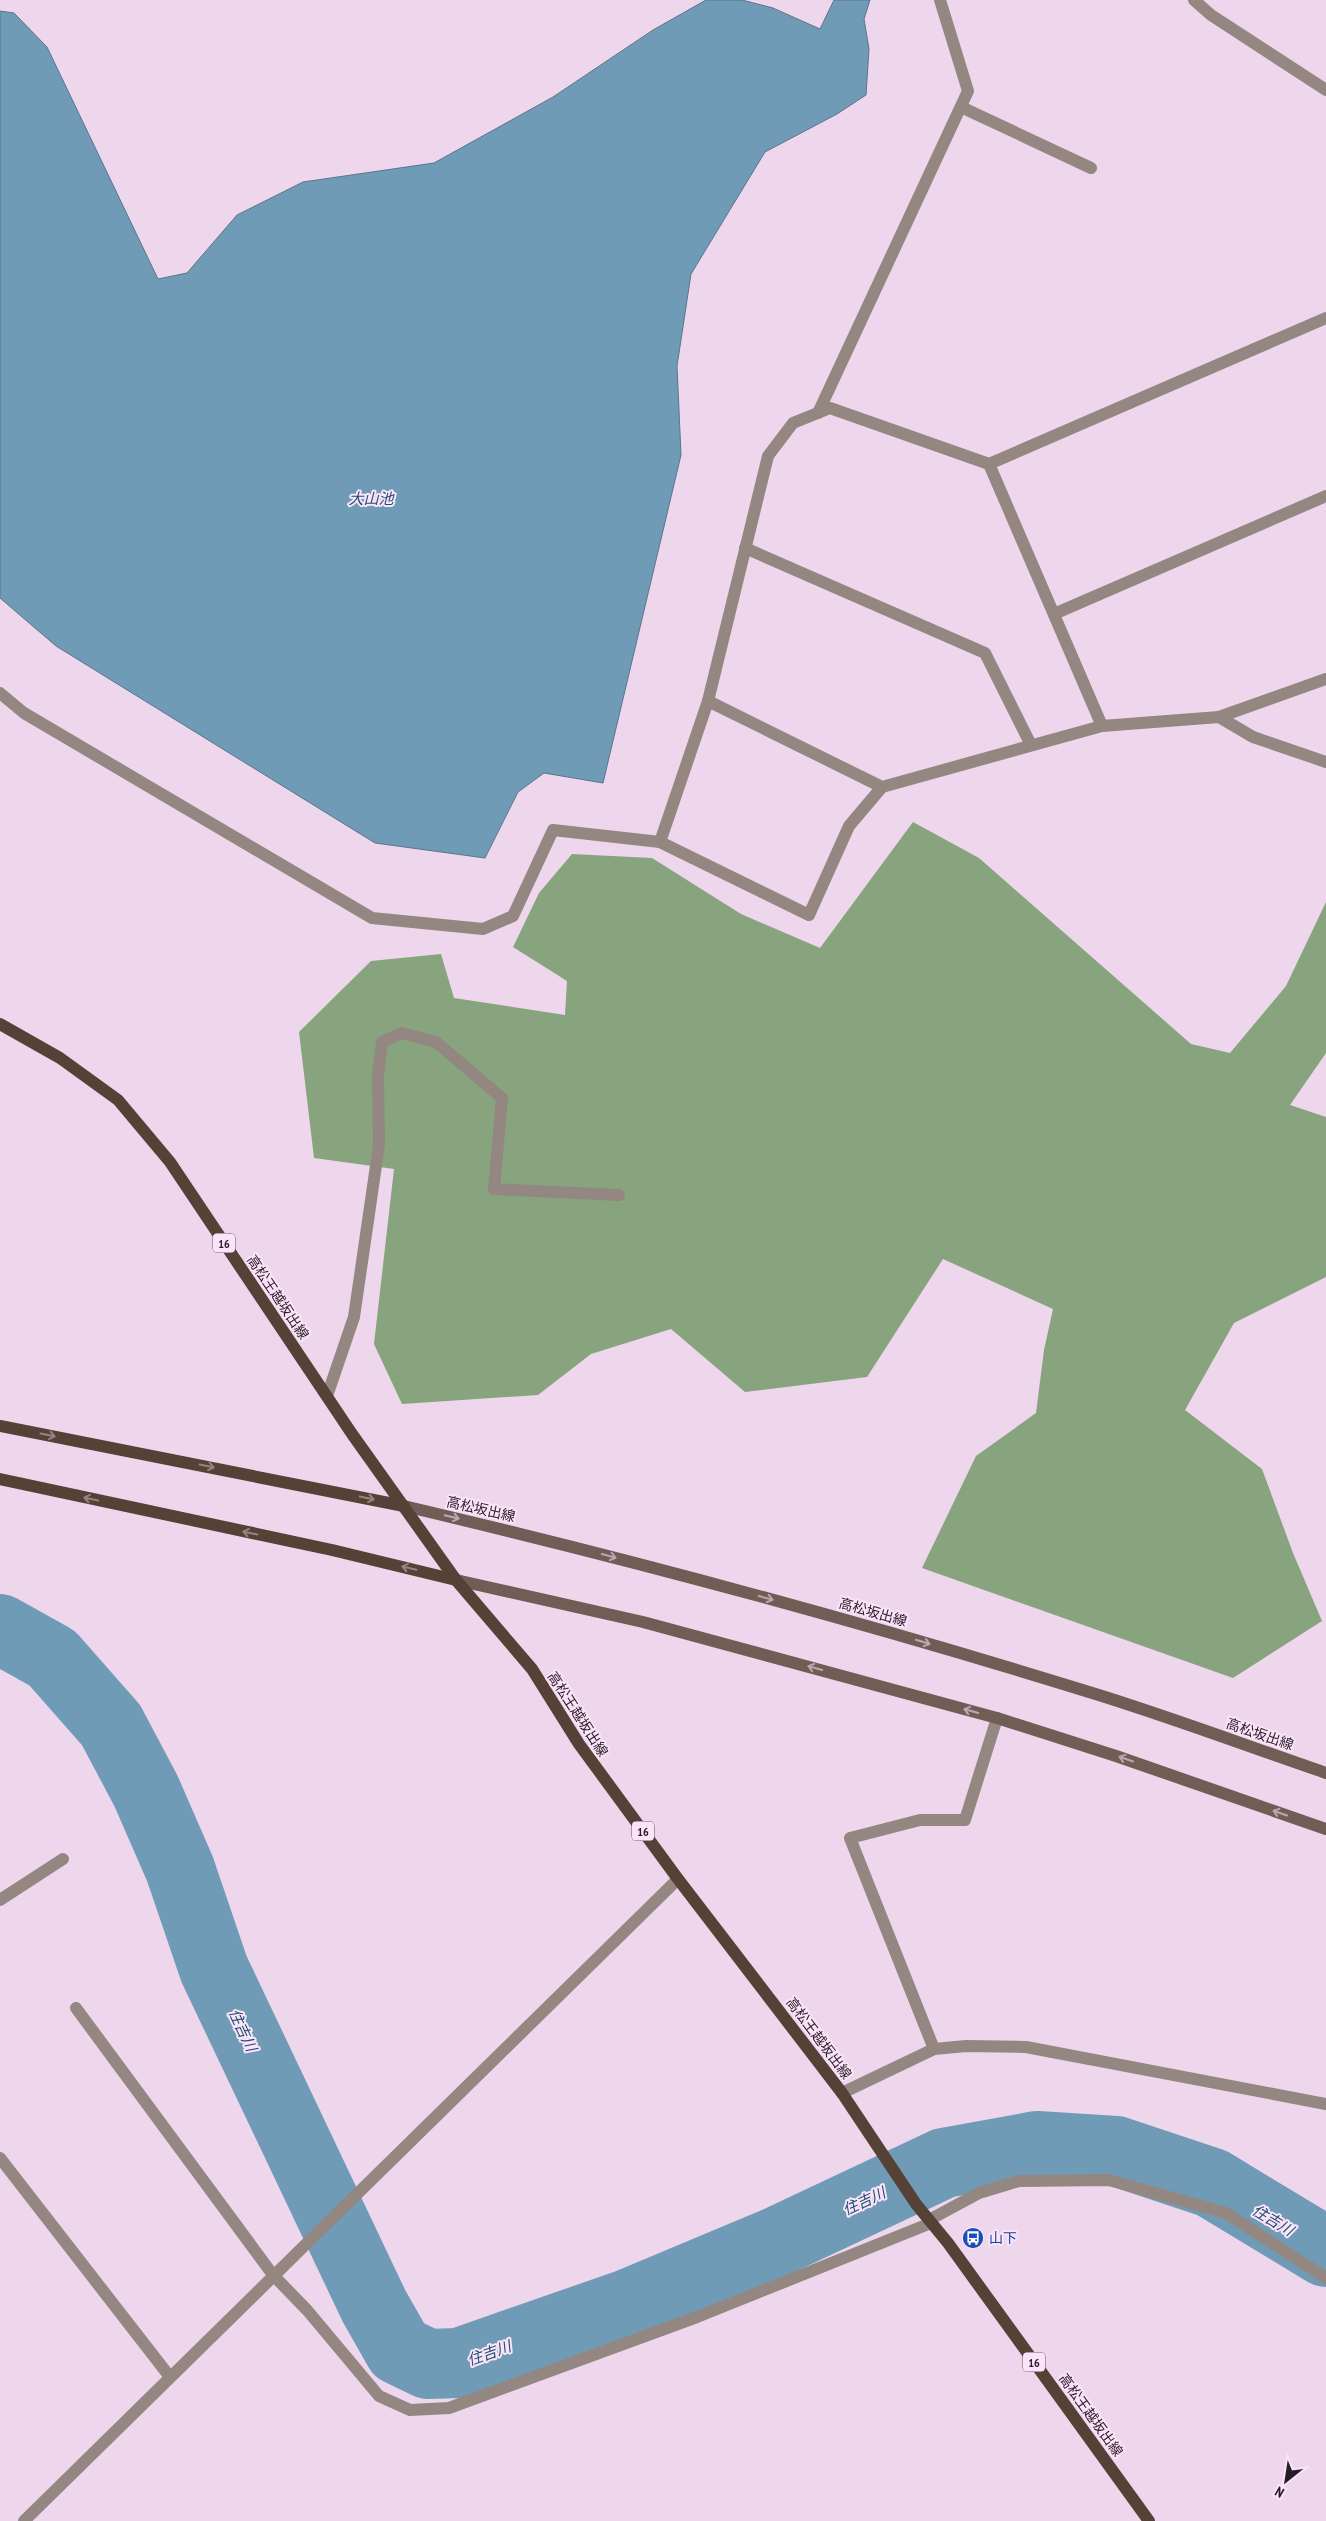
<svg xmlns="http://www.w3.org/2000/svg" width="1326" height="2521" font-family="'PT Sans Narrow','Noto Sans JP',sans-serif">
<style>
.forest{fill:#88a47e}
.water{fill:#709bb7;stroke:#5a758b}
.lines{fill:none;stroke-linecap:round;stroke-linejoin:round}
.river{stroke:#709bb7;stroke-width:70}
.minor{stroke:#948781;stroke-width:12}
.secondary{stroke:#705e56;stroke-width:12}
.primary{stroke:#564137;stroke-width:12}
.oneway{stroke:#988285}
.oneway2{stroke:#bca7b0}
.labels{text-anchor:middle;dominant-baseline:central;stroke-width:4;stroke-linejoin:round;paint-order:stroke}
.shield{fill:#fbe3f9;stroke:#665865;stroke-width:1}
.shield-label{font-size:12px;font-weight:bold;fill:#261d25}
.street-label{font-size:14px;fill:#261d25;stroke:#fbe3f9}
.transit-label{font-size:14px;fill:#164399;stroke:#fbe3f9;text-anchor:start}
.water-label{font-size:15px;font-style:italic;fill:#1b4f6e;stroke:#fbe3f9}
</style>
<rect width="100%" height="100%" fill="#eed6ec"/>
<path class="forest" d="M 913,822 L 979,858 L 1191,1044 L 1230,1053 L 1286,986 L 1326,902 L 1326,1053 L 1290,1105 L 1326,1117 L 1326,1277 L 1234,1323 L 1185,1410 L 1262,1469 L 1293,1553 L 1322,1621 L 1233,1678 L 922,1568 L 976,1456 L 1036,1413 L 1044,1350 L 1053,1309 L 943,1259 L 867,1377 L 745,1392 L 671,1329 L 591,1354 L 538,1395 L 402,1404 L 374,1344 L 394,1169 L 314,1158 L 299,1032 L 371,961 L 441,954 L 454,998 L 565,1015 L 567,981 L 513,947 L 539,893 L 572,854 L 652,858 L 741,914 L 820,948 Z"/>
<path class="water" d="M 706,0 L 742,0 L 773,8 L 820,29 L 834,0 L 870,0 L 864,19 L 869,49 L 866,95 L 837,114 L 765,152 L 691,274 L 677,366 L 681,455 L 603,783 L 544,773 L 518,792 L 485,858 L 375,843 L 56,646 L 0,598 L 0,11 L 14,13 L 47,47 L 158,279 L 187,273 L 237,215 L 303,182 L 434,163 L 553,97 L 653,30 Z"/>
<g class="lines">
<path class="river" d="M 0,1629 L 52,1658 L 111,1725 L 146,1791 L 180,1869 L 214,1969 L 374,2306 L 399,2350 L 428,2364 L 459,2363 L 628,2304 L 776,2242 L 944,2163 L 1037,2146 L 1116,2151 L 1212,2183 L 1326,2252"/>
<g class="minor">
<path d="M 1194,0 L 1211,15 L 1326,90"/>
<path d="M 961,107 L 1091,168"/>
<path d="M 1326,318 L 989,464 L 1102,726 L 1219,717 L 1253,737 L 1326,762"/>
<path d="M 818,413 L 968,91 L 940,0"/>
<path d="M 989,464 L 830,408 L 793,423 L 768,456 L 708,701 L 882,787 L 1102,726"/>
<path d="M 745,548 L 985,653 L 1031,745"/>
<path d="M 1054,614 L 1326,496"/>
<path d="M 0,693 L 24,713 L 372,918 L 483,929 L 513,916 L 553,830 L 660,842"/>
<path d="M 708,701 L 660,842 L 809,915 L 849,826 L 882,787"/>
<path d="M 1219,717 L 1326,679"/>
<path d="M 327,1396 L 354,1317 L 379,1145 L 378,1074 L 382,1042 L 402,1033 L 436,1042 L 502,1098 L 494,1189 L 619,1195"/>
<path d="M 0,1900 L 63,1859"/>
<path d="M 76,2008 L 273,2275 L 307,2310 L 379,2396 L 410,2410 L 449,2408 L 697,2317 L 931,2223"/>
<path d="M 934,2049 L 850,1838 L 920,1820 L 965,1820 L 997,1718"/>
<path d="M 842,2093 L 934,2049 L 966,2046 L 1026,2047 L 1326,2104"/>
<path d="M 0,2158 L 170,2377"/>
<path d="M 929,2220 L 979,2193 L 1019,2181 L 1109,2180 L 1226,2213 L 1326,2278"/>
<path d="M 24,2521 L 678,1879"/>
</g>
<g class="secondary">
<path d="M 404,1506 C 634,1560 863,1622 1089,1692 C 1168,1716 1247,1746 1326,1773"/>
<path d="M 456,1580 L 643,1622 L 997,1718 L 1116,1756 L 1326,1829"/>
</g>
<g class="primary">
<path d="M 0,1024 L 60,1058 L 118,1100 L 170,1162 L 352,1434 L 456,1580 L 532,1669 L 579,1744 L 678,1879 L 842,2093 L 916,2204 L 948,2243 L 1149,2521"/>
<path d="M 0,1426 L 404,1506"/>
<path d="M 0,1479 L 332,1550 L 456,1580"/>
</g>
</g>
<defs><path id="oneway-shaft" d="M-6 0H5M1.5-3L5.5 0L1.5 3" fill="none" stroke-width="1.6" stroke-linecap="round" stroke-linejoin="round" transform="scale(1.25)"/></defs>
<g class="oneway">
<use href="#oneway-shaft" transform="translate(48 1435) rotate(11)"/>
<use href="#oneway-shaft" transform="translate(207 1466) rotate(11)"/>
<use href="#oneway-shaft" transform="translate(367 1498) rotate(12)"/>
<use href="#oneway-shaft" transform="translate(91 1499) rotate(-168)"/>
<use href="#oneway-shaft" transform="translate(250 1533) rotate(-168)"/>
<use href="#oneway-shaft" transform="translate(409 1568) rotate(-167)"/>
</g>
<g class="oneway2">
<use href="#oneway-shaft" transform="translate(452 1517) rotate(13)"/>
<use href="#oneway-shaft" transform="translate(609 1556) rotate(15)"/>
<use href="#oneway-shaft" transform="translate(766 1598) rotate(15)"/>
<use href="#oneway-shaft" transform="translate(923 1642) rotate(17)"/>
<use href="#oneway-shaft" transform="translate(815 1668) rotate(-164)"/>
<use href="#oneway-shaft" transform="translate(971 1711) rotate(-164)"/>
<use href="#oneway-shaft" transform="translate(1126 1759) rotate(-161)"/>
<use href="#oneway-shaft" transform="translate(1280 1813) rotate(-161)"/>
</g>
<defs>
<g id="bus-disc" transform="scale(1.125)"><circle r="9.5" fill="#1a4fb4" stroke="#fbe3f9"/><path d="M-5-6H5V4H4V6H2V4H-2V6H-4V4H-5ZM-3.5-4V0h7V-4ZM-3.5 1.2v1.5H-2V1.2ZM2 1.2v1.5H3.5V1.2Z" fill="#fff"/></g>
</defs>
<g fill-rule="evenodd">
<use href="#bus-disc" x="973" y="2238"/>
</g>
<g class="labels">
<g class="shield">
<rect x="213" y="1233.5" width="22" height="19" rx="4"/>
<rect x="632" y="1821.5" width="22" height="19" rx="4"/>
<rect x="1023" y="2352.5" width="22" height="19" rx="4"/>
</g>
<g class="shield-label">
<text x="224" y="1243">16</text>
<text x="643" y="1831">16</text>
<text x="1034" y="2362">16</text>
</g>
<g class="street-label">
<text transform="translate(278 1297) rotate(56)">高松王越坂出線</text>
<text transform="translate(481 1509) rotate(13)">高松坂出線</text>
<text transform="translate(873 1612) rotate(16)">高松坂出線</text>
<text transform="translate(578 1714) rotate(57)">高松王越坂出線</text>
<text transform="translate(1260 1734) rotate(19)">高松坂出線</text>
<text transform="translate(819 2038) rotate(53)">高松王越坂出線</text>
<text transform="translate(1091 2415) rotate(54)">高松王越坂出線</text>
</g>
<g class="transit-label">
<text x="989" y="2238">山下</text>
</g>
<g class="water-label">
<text x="371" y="498">大山池</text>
<text transform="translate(243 2030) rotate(65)">住吉川</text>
<text transform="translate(864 2201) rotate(-25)">住吉川</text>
<text transform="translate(1273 2220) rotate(31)">住吉川</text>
<text transform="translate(489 2353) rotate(-20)">住吉川</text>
</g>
</g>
<g transform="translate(1286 2481) rotate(210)" stroke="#fbe3f9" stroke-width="4" paint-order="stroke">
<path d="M0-4L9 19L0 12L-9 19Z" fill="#261d25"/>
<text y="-8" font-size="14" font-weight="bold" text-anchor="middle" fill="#261d25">N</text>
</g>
</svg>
